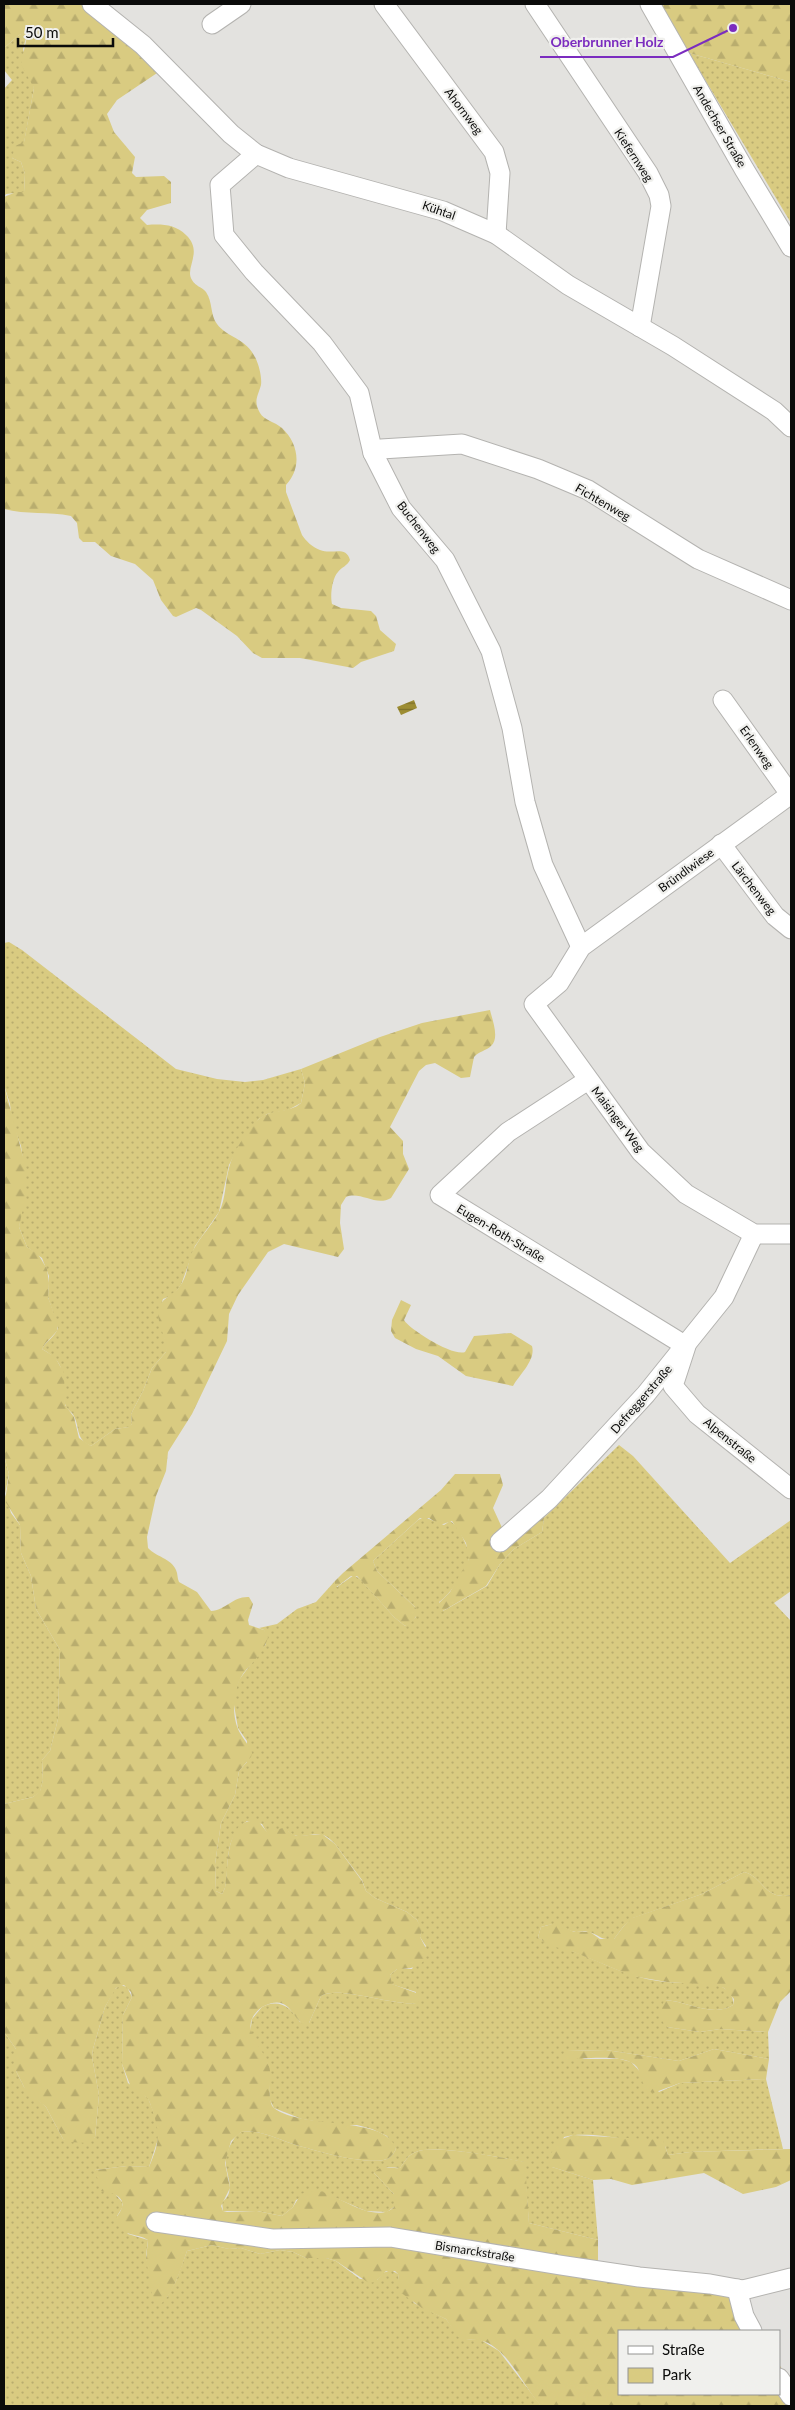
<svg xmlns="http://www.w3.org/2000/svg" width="795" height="2410" font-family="Lato,sans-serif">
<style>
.green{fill:url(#green-dots)}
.forest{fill:url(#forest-firs)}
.water{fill:url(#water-rules)}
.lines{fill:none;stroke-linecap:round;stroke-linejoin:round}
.minor-casing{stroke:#b4b3b0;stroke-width:21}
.minor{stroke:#fff;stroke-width:19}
.labels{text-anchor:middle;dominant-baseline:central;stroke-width:4.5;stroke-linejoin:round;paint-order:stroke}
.street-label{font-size:12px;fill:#0b0b0a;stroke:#f0f0ed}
.leader{fill:none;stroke:#7b2cbf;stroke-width:2}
.callout-dot{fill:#7b2cbf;stroke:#f0f0ed;stroke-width:2}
.callout-label{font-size:14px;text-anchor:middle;font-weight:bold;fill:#7b2cbf;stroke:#f0f0ed;stroke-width:4.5;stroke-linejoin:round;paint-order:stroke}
</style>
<defs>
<pattern id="green-dots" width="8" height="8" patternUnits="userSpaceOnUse" patternTransform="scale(1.25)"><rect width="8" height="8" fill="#d9cb81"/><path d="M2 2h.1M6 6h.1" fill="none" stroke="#b9ad6e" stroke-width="1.8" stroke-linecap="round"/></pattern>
<pattern id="forest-firs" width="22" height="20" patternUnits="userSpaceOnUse" patternTransform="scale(1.25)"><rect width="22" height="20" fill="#d9cb81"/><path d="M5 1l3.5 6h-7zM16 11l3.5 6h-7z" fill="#b9ad6e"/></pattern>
<pattern id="water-rules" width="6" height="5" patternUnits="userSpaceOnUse" patternTransform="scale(1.25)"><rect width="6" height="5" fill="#9d8d32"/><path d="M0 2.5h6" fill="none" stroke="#7e7129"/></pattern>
</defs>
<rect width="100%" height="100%" fill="#e3e2df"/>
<g class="green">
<path d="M 28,31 L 23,49 L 34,88 L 24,143 L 12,158 L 21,162 L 25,174 L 24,192 L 6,194 L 4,197 L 4,89 L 12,80 L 4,70 L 4,48 L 19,35 Z"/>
<path d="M 689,53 L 791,82 L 791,223 Z"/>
<path d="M 9,942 L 22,950 L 176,1069 L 217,1079 L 245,1082 L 263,1080 L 301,1069 L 305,1083 L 301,1103 L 288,1110 L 267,1114 L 259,1119 L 240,1144 L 229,1165 L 219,1212 L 195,1246 L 181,1285 L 173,1295 L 163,1299 L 161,1305 L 159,1316 L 166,1343 L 166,1352 L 152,1368 L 143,1391 L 131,1414 L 132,1424 L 130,1427 L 115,1429 L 91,1446 C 74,1439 81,1425 72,1413 C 69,1410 66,1408 65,1404 C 59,1379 71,1365 42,1349 C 46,1341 55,1337 58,1328 L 48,1297 L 49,1276 L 42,1258 L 27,1247 L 19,1227 L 25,1173 L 21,1146 L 12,1122 L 10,1104 L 4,1085 L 4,943 Z"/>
<path d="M 619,1445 L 633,1456 L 730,1563 L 791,1520 L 791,1591 L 774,1603 L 791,1621 L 791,1895 C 764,1901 764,1877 744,1872 L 702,1894 L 633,1918 L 623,1927 L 614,1939 C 600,1941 599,1934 588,1932 C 584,1931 580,1932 576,1932 C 561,1929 560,1920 541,1927 L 538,1937 C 549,1946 562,1947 575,1952 C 605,1964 633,1979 666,1982 C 684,1984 705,1980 722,1987 C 730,1991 734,1997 733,2005 C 714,2018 686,2001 665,2000 L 667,2027 L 700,2032 L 720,2029 L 768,2032 L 769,2059 L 714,2049 L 679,2061 L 606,2050 L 567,2051 L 584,2059 L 620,2059 L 631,2062 L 659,2092 L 680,2083 L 766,2079 L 783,2149 L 690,2152 L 668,2155 L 665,2146 C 639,2142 588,2130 564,2137 L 552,2167 L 593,2180 L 598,2240 L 529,2223 L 524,2162 C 503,2158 434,2144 416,2152 C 408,2155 405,2161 400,2168 L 388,2167 L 374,2173 L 394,2194 L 394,2207 L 387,2212 L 366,2211 L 319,2191 L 296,2200 L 293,2207 L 282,2216 L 257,2211 L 223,2211 L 222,2202 C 235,2193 228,2178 226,2166 C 224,2156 232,2137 241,2132 C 257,2129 275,2138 290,2143 C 309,2149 372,2168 389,2158 C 392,2156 394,2153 396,2149 L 387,2136 L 372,2129 L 357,2125 L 337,2125 L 302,2119 L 274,2108 L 270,2100 L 268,2064 L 250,2034 L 252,2019 L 262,2007 C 280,1998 291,2008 300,2022 L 309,2023 L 321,1996 C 338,1985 392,2006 416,2003 L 416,1992 L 391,1984 L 390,1975 L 397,1969 L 412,1969 L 426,1946 L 420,1937 L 421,1929 L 417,1920 L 407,1912 L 375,1898 L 366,1891 L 362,1880 L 335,1844 C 320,1828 315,1836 298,1836 C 293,1836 291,1833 287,1831 C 279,1828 275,1831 267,1833 L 262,1824 L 247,1821 C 223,1838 230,1863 225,1888 L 222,1894 L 216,1891 L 215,1864 L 221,1823 L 235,1795 L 239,1771 L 247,1762 L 247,1741 L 238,1728 L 234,1705 L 234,1694 L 239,1680 L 266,1644 L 264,1630 L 259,1628 L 277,1624 L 297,1609 L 316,1602 L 335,1581 L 337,1587 L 354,1575 L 361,1580 L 394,1617 L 405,1626 L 416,1617 L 415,1607 L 377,1571 L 373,1561 L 418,1520 L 424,1517 L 444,1525 L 450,1521 L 458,1527 L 470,1554 C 469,1567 450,1595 439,1602 L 441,1611 L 443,1611 L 487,1586 L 500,1564 L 514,1549 L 542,1532 L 544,1518 Z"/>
<path d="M 4,1456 L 9,1474 L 5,1494 L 11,1513 L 20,1525 L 21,1553 L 31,1576 L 36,1609 L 60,1650 L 58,1719 L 50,1751 L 42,1760 L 43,1780 L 40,1792 L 33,1797 L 4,1804 Z"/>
<path d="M 120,1985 L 127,1987 L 132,1997 L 123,2015 L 122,2064 L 128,2083 L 148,2098 L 157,2121 L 159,2136 L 149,2167 L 127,2166 L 95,2170 L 122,2202 L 122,2208 L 117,2216 L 128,2234 L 148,2240 L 146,2256 L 150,2278 L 167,2297 L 176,2281 L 187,2251 L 212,2245 L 229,2249 L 241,2248 L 260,2254 L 280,2250 L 293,2252 L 306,2258 L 326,2258 L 336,2261 L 360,2279 L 377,2280 L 383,2273 L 391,2270 L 398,2274 L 399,2280 L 414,2303 L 446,2319 L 452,2327 L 466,2339 L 481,2340 L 499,2351 L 541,2406 L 4,2406 L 4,2032 L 16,2049 L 16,2071 L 24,2087 L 46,2107 L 63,2139 L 76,2142 L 86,2141 L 95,2137 L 99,2095 L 92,2057 L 93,2049 L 105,2007 L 114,1990 Z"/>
</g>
<g class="forest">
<path d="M 4,4 L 85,4 L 163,69 L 117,100 L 107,114 L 114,132 L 135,157 L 132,173 L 136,177 L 164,176 L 171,182 L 171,203 L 147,210 L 140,218 L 147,225 C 161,224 175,224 186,235 C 204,252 184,268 192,280 C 195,286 202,287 206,292 C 213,302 210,315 217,324 C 227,338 246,337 256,359 C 259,366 262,377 261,385 C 258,396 253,401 260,413 C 264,420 275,422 282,428 C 299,444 302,468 286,485 L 286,492 L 302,535 C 306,541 312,547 320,550 C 332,555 346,545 350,560 C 347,566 342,567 338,572 C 332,578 330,596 332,604 L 341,608 L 371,611 L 376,616 L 380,630 L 396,644 L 394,651 L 361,662 L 353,668 L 300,658 L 262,658 L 253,653 L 237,636 L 201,610 L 196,608 L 176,617 L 173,616 L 161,600 L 153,580 L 135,564 L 111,556 L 95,542 L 83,542 L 79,538 L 77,523 L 71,516 C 49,511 26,515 4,509 L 4,197 L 16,192 L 24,192 L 25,174 L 21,162 L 12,158 L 15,146 L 24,142 L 34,88 L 21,64 L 28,32 L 19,35 L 4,48 Z"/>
<path d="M 661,4 L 791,4 L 791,82 L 689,53 Z"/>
<path d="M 490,1010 C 492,1019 500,1038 491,1046 C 486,1051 479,1051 474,1057 L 470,1077 L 461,1078 L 435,1063 L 426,1065 L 419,1071 L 390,1127 L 403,1141 L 403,1154 L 409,1169 L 391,1198 C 376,1207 361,1191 346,1197 L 341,1205 L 340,1223 L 344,1249 L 338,1257 L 284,1244 L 268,1252 L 238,1295 L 229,1314 L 227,1341 L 192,1414 L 168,1452 L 166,1471 L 156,1496 L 147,1537 L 148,1548 C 156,1557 171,1558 176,1570 C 178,1574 177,1578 179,1582 L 197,1592 L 211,1611 C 226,1610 233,1596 249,1597 L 253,1604 L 248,1620 L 249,1625 L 264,1630 L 268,1637 C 265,1650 255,1660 246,1670 C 233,1685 230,1715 240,1733 C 244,1740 249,1745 252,1753 L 251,1757 L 239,1771 L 235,1795 L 221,1823 L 215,1864 L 216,1891 L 222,1894 L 225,1888 C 229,1868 224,1816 258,1821 L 267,1832 L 283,1828 L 296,1836 L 322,1834 L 335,1844 L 362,1881 L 366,1891 L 375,1898 L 407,1912 L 417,1920 L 422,1929 L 420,1937 L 428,1952 C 423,1968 411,1969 397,1969 L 390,1975 L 392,1984 L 419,1994 L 419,2001 L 416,2003 C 392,2006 338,1985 321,1996 L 309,2023 L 304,2025 C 290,2015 289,1993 262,2007 C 244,2021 250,2034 261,2050 C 265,2057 269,2063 270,2071 C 271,2080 267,2102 274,2108 C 302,2130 387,2115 396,2149 C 394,2153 392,2156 389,2158 C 372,2168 309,2149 290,2143 C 275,2138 257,2129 241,2132 L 231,2141 L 225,2163 L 230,2188 L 221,2206 L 223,2211 L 227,2212 L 257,2211 L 282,2216 L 293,2207 L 301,2194 C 307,2192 314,2190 320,2191 C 339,2196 376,2225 394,2207 L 394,2194 L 374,2173 C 381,2164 390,2169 400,2168 C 405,2161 408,2155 416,2152 C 434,2144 503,2158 525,2162 L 529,2223 L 598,2240 L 598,2267 L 718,2276 L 751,2313 L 761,2331 L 619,2331 L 619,2394 L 779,2394 L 779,2364 L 791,2385 L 791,2406 L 541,2406 C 524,2387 512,2356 488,2343 C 478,2338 468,2341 458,2337 L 446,2319 L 422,2308 L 400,2292 L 398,2274 L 395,2271 L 386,2271 L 375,2282 L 369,2283 L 336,2261 L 326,2258 L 306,2258 L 293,2252 L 280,2250 L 260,2254 L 241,2248 L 229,2249 L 212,2245 L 187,2251 C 181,2268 175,2290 162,2303 L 157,2304 L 152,2294 L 146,2259 L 148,2240 C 136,2232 119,2238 116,2218 C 118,2215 121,2211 122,2207 C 125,2195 109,2192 101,2191 L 95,2170 L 127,2166 L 149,2167 C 159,2143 161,2135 152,2109 C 150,2104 150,2100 145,2096 L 139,2095 L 132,2090 L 122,2064 L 123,2015 L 132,1997 L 131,1992 L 124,1985 L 116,1988 L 105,2007 L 93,2049 L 92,2057 L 99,2095 L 95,2137 L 88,2143 L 69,2142 L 63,2139 L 46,2107 L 26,2091 L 16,2071 L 14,2057 L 16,2049 L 4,2032 L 4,1804 L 33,1797 L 40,1791 L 43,1780 L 42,1760 L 50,1751 L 58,1719 L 60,1650 L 36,1609 L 31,1576 L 21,1553 L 20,1525 L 5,1501 L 9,1474 L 4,1456 L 4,1085 L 25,1164 L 25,1199 L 19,1227 L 27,1247 L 38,1254 L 47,1269 L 49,1283 L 48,1297 L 58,1325 L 57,1331 L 45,1344 L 42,1349 L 55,1357 L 64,1373 L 65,1405 L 74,1417 L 79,1438 L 91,1446 L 115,1429 L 129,1427 L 132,1424 L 131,1414 L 143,1391 L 152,1368 L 166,1352 C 167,1338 157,1324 158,1311 C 160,1298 173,1296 180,1286 C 189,1274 187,1259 195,1247 C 202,1235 212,1225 219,1212 C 226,1199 225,1182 229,1168 C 233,1151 247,1131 259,1119 C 271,1108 289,1114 301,1103 L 305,1083 L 301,1069 L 380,1037 L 422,1023 Z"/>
<path d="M 401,1300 L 411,1305 L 404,1320 C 410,1330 454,1357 465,1352 L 474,1336 L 511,1333 L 532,1346 C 536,1360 520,1374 513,1386 L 466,1376 L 438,1356 L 416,1349 L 395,1338 L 391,1331 L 392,1320 Z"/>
<path d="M 455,1474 L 500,1474 L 503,1485 L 493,1508 L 504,1532 L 549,1510 L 579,1482 L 544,1518 L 542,1532 L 514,1549 L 500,1564 L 486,1586 L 441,1612 L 438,1604 L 450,1592 L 469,1559 L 466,1543 L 452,1521 L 440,1525 L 429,1518 L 420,1518 L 373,1561 L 377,1571 L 418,1610 C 418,1617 411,1623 405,1626 L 394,1617 L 357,1576 L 351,1576 L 338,1586 L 335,1586 L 335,1581 L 343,1573 L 441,1490 Z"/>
<path d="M 744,1872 C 764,1877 764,1901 791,1895 L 791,1991 L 780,2002 L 768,2032 L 720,2029 L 700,2032 L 667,2027 C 659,2020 659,2008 665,2000 C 686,2001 714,2018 733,2005 L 734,1999 L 724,1988 L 714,1985 L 667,1982 L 632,1976 L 574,1952 L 548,1945 L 538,1937 L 541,1927 L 556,1923 L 574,1932 L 590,1932 L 600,1939 L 614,1939 L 623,1927 L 632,1918 L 702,1894 Z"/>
<path d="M 714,2049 L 769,2059 L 766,2079 L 680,2083 L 653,2093 L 645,2090 C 642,2083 641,2073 637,2067 C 627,2053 583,2059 566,2059 L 563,2054 L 567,2051 L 606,2050 L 679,2061 Z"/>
<path d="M 573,2135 L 663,2140 L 668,2155 L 690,2152 L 791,2149 L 791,2180 L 776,2187 L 743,2194 L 704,2173 L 632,2185 L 611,2179 L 593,2180 L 552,2167 L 549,2157 L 559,2140 Z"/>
</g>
<path class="water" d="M 414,700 L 417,708 L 401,715 L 397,707 Z"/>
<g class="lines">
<g class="minor-casing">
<g id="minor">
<path d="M 92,4 L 143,45 L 231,134 L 256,154 L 289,168 L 443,211 L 496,234 L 568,285 L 673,346 L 774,411 L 791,427"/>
<path d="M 384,4 L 494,152 L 500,173 L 496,234"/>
<path d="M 535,4 L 648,173 L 659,195 L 661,206 L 640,327"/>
<path d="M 650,4 L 744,169 L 791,247"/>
<path d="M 212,24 L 241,4"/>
<path d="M 256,154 L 220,185 L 224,235 L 254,272 L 322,343 L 359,393 L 373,453 L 401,508 L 445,560 L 491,651 L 512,728 L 525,802 L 543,865 L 581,947"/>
<path d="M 373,453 L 381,449 L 462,444 L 538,469 L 588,490 L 698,559 L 791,600"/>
<path d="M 723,700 L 790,794"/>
<path d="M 791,794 L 581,947 L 559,983 L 534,1004 L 641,1152 L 686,1194 L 754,1234 L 791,1234"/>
<path d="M 721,844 L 775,916 L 791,929"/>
<path d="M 588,1080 L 508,1132 L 440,1195 L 686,1346 L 673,1386 L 697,1414 L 791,1489"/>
<path d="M 500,1542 L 549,1499 L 646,1394 L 724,1297 L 754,1234"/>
<path d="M 156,2222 L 272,2239 L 390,2237 L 560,2265 L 639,2277 L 710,2284 L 743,2290 L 791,2278"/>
<path d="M 737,2289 L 744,2316 L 752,2331"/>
<path d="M 779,2378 L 791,2396"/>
</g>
</g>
<use href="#minor" class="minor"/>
</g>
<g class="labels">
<g class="street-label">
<text transform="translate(464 111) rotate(53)">Ahornweg</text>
<text transform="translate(720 126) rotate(60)">Andechser Straße</text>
<text transform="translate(634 155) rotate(57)">Kiefernweg</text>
<text transform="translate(439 210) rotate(19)">Kühtal</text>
<text transform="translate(603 502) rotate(30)">Fichtenweg</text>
<text transform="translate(419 527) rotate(52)">Buchenweg</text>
<text transform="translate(757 747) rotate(55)">Erlenweg</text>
<text transform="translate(686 870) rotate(-36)">Bründlwiese</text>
<text transform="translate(754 888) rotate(52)">Lärchenweg</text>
<text transform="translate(618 1119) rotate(53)">Maisinger Weg</text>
<text transform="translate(501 1233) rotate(31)">Eugen-Roth-Straße</text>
<text transform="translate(641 1399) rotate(-49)">Defreggerstraße</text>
<text transform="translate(730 1440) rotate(39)">Alpenstraße</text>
<text transform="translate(475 2251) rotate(9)">Bismarckstraße</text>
</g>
</g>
<path class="leader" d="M733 28L673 57H540"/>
<circle class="callout-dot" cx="733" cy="28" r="5"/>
<g class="callout-label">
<text x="607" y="47">Oberbrunner Holz</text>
</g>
<rect width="795" height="2410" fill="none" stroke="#0b0b0a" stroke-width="10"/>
<rect x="618" y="2330" width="162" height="65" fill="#f0f0ed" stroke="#949492"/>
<rect x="628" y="2346" width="25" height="8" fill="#ffffff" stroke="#949492"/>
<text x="662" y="2355" font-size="15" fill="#0b0b0a">Straße</text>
<rect x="628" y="2368" width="25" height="15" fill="#d9cb81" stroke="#949492"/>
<text x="662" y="2380" font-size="15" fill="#0b0b0a">Park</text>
<path d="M18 38v8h95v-8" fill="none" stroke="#0b0b0a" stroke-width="2.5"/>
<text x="25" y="38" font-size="15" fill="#0b0b0a" stroke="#f0f0ed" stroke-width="4" paint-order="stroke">50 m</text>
</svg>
